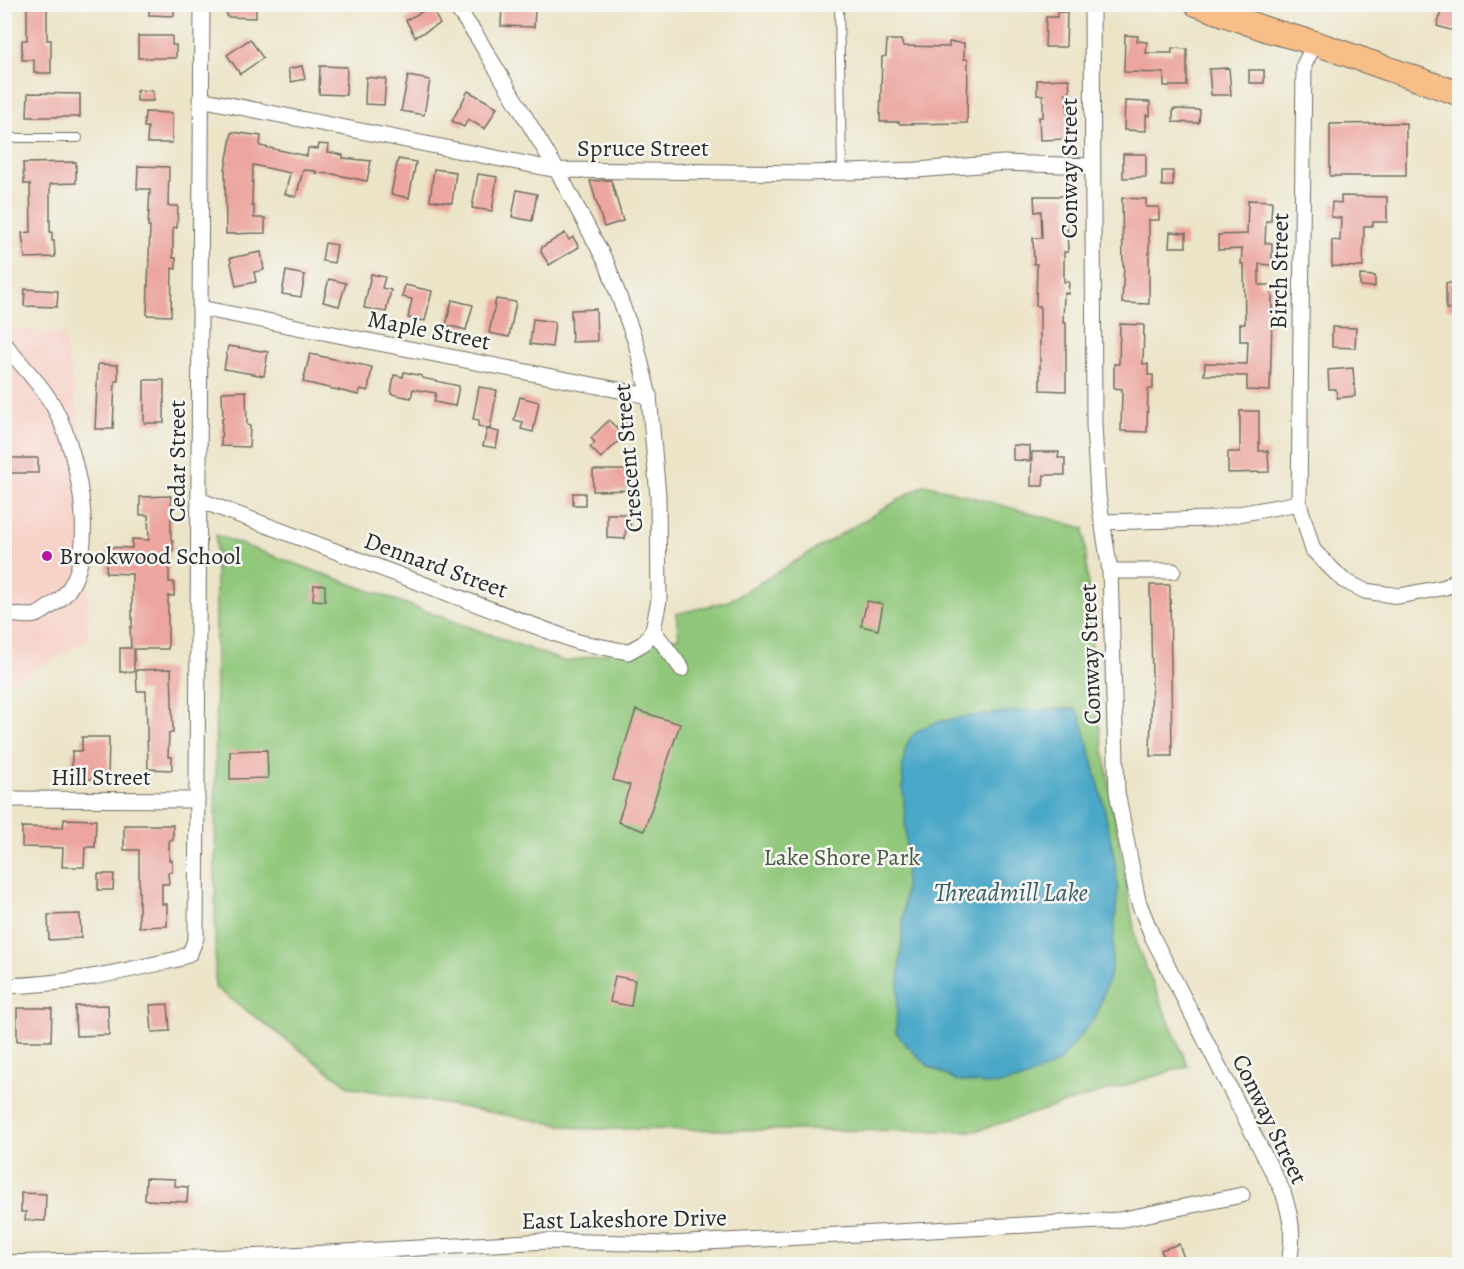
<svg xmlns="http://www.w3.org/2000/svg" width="1464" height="1269" font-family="Alegreya,serif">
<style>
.built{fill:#f7d1c7}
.green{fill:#90c77a;stroke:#5e7952;stroke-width:1.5}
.water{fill:#49a7c7;stroke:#3a6979;stroke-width:1.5}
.building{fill:#eca69f}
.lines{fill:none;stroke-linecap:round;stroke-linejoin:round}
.service-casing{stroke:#6f6c62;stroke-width:10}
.minor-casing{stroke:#6f6c62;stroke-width:17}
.primary-casing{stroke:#6f6c62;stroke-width:26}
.service{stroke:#fff;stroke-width:8}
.minor{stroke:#fff;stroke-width:15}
.primary{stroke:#f7be87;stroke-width:24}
.poi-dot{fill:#b5179e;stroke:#f6f6f2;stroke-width:2}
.labels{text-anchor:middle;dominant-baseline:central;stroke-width:5;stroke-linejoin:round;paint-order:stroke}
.street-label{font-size:24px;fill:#2b2b2b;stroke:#f6f6f2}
.poi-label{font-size:24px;fill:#2b2b2b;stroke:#f6f6f2;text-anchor:start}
.park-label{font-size:24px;fill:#495a43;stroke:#f6f6f2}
.water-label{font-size:26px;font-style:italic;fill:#375d69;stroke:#f6f6f2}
</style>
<rect width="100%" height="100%" fill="#f6f6f2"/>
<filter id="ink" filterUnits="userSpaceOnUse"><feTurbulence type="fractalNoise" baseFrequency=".0167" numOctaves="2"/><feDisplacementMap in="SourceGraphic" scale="12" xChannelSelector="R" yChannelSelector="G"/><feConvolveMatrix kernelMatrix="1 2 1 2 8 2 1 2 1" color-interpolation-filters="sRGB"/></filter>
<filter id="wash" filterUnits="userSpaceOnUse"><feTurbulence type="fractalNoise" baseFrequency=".008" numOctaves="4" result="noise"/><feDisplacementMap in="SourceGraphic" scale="24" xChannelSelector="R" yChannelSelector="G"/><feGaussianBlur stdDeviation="1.35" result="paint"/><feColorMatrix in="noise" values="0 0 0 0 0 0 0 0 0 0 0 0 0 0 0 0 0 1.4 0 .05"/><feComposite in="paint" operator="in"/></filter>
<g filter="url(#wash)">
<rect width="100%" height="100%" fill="#ece4c7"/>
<path class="built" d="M 4,326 L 64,335 L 89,473 L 88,639 L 18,680 L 4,679 Z"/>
<path class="green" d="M 925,484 L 1084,528 L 1096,705 L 1137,946 L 1188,1066 L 975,1131 L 583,1129 L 350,1087 L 215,987 L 216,535 L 566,662 L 679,637 L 676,614 L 729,601 Z"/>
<path class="water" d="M 1076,709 L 1081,718 L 1101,793 L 1115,860 L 1118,888 L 1111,971 L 1096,1016 L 1058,1063 L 1025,1079 L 994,1085 L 956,1081 L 927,1065 L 905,1044 L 896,1032 C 898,960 909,889 905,817 C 904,794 896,750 915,733 C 935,713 1045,709 1076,709 Z"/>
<g id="blocks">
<g class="building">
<path d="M 27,4 L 47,4 L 47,40 L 51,40 L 51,73 L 34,73 L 34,60 L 22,60 L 22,40 L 27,40 Z"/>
<path d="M 149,4 L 174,4 L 174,16 L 149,15 Z"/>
<path d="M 226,4 L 256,4 L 256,18 L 227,17 Z"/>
<path d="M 502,4 L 525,4 L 525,8 L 535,9 L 534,27 L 501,26 Z"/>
<path d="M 1443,4 L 1460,4 L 1460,33 L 1437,26 Z"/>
<path d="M 431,7 L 440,24 L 415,37 L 406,20 Z"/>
<path d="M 1057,12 L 1067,12 L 1066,47 L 1045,47 L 1046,17 L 1057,17 Z"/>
<path d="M 1125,35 L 1138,36 L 1137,41 L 1147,42 L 1146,53 L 1172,53 L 1172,48 L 1187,49 L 1187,86 L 1164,86 L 1164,73 L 1124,72 Z"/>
<path d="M 138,36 L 172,36 L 172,45 L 176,45 L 176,58 L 138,58 Z"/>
<path d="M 250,39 L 263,58 L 240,74 L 227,55 Z"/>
<path d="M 887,40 L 901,40 L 903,46 L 949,47 L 949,42 L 964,43 L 964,59 L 968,59 L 967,123 L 900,124 L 899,122 L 880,122 L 882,57 L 886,56 Z"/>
<path d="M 302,66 L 305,79 L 291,82 L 288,69 Z"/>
<path d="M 320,66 L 347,67 L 346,95 L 319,94 Z"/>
<path d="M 1229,68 L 1231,95 L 1211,95 L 1209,69 Z"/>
<rect x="1249" y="70" width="15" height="13"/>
<path d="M 408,76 L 430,80 L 424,115 L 401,111 Z"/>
<path d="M 366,77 L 386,79 L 384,105 L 365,104 Z"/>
<path d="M 1069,79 L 1070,92 L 1066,93 L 1069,132 L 1066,132 L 1066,139 L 1040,140 L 1039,117 L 1043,117 L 1043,95 L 1037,95 L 1037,80 Z"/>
<path d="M 137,90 L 153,91 L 153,101 L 137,101 Z"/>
<path d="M 468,91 L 497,107 L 485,129 L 468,119 L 464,127 L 452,121 Z"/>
<path d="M 28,93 L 80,94 L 80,117 L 27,117 Z"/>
<path d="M 1125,101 L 1150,102 L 1150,116 L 1146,115 L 1146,131 L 1124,130 Z"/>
<path d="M 1173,109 L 1200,110 L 1199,123 L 1173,122 Z"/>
<path d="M 145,112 L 172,113 L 172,143 L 147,143 L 148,127 L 144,127 Z"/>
<path d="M 1406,123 L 1406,176 L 1330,176 L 1330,124 Z"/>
<path d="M 232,132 L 261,136 L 260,146 L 307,156 L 308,148 L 318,149 L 319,144 L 329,145 L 328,152 L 343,155 L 343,158 L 371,161 L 367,181 L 333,174 L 315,173 L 316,171 L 303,170 L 296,197 L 285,194 L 290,173 L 253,165 L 252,206 L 254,206 L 254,218 L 265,218 L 265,233 L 226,234 L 225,170 Z"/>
<path d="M 1123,154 L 1146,154 L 1146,177 L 1123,178 Z"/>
<path d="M 398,159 L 416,162 L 409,198 L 391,194 Z"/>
<path d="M 76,162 L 76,183 L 50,184 L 50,232 L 52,232 L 52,241 L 54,241 L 55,257 L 25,258 L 22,233 L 31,232 L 30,184 L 24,184 L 23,163 Z"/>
<path d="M 138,166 L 169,167 L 168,206 L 178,206 L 177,228 L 173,227 L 173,258 L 176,258 L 176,269 L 172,268 L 171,316 L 147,315 L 150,227 L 148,227 L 150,189 L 137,189 Z"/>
<path d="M 434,169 L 456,172 L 452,203 L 430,200 Z"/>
<rect x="1162" y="171" width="11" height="15"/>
<path d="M 478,174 L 497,177 L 492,211 L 472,208 Z"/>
<path d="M 611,180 L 623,221 L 604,227 L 590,181 Z"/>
<path d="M 517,190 L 537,194 L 532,221 L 512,217 Z"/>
<path d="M 1034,196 L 1066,196 L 1068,252 L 1064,252 L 1064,282 L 1069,282 L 1068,294 L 1064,293 L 1063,323 L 1066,323 L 1066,391 L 1040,390 L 1040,306 L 1036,306 L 1037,264 L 1034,264 L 1033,238 L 1042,238 L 1041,211 L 1035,212 Z"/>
<path d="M 1341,196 L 1387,197 L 1387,222 L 1373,222 L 1373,226 L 1364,226 L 1363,267 L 1332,266 L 1332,240 L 1340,241 L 1341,218 L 1331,217 L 1332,202 L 1341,203 Z"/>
<path d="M 1122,198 L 1146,199 L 1146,207 L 1159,207 L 1159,220 L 1149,220 L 1149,304 L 1122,303 L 1124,265 L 1123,265 Z"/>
<path d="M 1248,200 L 1272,201 L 1271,221 L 1266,221 L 1265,243 L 1272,243 L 1272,265 L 1259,264 L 1259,285 L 1272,285 L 1272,321 L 1270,391 L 1247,390 L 1247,376 L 1204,375 L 1205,363 L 1247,364 L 1248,341 L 1240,341 L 1240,324 L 1245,324 L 1244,264 L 1241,264 L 1242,249 L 1218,250 L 1218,235 L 1247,234 Z"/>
<path d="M 1170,232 L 1186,233 L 1186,247 L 1169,247 Z"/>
<path d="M 565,233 L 569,240 L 573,237 L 579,247 L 549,265 L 541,252 L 542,247 Z"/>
<path d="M 325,243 L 337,245 L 334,263 L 322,261 Z"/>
<path d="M 261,252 L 264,270 L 254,272 L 256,282 L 236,286 L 230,258 Z"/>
<path d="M 286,271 L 305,275 L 301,297 L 282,294 Z"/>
<path d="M 371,274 L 385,277 L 382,288 L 391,290 L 386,312 L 364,308 Z"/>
<path d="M 1360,275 L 1375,276 L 1375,287 L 1360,286 Z"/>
<path d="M 329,279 L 346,283 L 339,306 L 323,302 Z"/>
<rect x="1446" y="283" width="14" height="26"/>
<path d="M 405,285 L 432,291 L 425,321 L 408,318 L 412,299 L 402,297 Z"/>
<path d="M 25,289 L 58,291 L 57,307 L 24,306 Z"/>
<path d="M 496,299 L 516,302 L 509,337 L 489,333 Z"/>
<path d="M 452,300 L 473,305 L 466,330 L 446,325 Z"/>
<path d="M 596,309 L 597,341 L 572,342 L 571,310 Z"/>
<path d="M 533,319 L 555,322 L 552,347 L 530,344 Z"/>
<path d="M 1120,324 L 1144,325 L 1143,364 L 1148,364 L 1148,375 L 1153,375 L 1153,389 L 1148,389 L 1147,432 L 1121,431 L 1122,389 L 1114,388 L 1114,364 L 1119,364 Z"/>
<path d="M 1332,327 L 1356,328 L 1355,348 L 1332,347 Z"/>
<path d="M 228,346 L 268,352 L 264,376 L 224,369 Z"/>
<path d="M 310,354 L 372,367 L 368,391 L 360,389 L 359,395 L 303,382 Z"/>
<path d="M 98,364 L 118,365 L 118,381 L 115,381 L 113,429 L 95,429 Z"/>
<path d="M 1353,368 L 1355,396 L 1337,398 L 1336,389 L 1329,389 L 1328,370 Z"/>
<path d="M 404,372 L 422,376 L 422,378 L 459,386 L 455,406 L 434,402 L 436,393 L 413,389 L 411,398 L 391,394 L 394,375 L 403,377 Z"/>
<rect x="144" y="380" width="20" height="43"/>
<path d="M 479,387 L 497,390 L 490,429 L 478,426 L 479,420 L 473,419 Z"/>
<path d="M 246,391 L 247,425 L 250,426 L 249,447 L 221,446 L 222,418 L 223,418 L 222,392 Z"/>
<path d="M 520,397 L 539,402 L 533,432 L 521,429 L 523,422 L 514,420 Z"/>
<path d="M 1240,411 L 1259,411 L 1259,451 L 1268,451 L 1269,472 L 1228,473 L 1228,452 L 1240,452 Z"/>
<path d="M 609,420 L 617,429 L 624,422 L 631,429 L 601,458 L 590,447 L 595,443 L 591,438 Z"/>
<path d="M 487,429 L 499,432 L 496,448 L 483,446 Z"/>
<path d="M 1013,445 L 1030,446 L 1030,461 L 1013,460 Z"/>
<path d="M 1032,452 L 1059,452 L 1058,458 L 1065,458 L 1065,475 L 1044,475 L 1043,486 L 1031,486 Z"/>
<rect x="10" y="458" width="28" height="15"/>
<path d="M 593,470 L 632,470 L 633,490 L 593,491 Z"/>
<rect x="573" y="493" width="12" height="12"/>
<path d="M 171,496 L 171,540 L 173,540 L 173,551 L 169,551 L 169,582 L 174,582 L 174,596 L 168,596 L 168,649 L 134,649 L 134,672 L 120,672 L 120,648 L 131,648 L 130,627 L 132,627 L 132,574 L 106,573 L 107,547 L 132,548 L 132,539 L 149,540 L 148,515 L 140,515 L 140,497 Z"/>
<path d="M 607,514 L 630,514 L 630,529 L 626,528 L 625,539 L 607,538 Z"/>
<path d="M 314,585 L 325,585 L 325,601 L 313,600 Z"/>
<path d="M 1150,585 L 1170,585 L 1172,756 L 1150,756 L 1152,677 Z"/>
<path d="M 867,601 L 883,604 L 878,630 L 861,626 Z"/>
<path d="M 171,669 L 173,733 L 169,733 L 168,757 L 172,757 L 172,770 L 148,769 L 146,691 L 137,691 L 136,670 Z"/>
<path d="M 636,710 L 680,724 L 644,831 L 618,822 L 630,785 L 613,780 Z"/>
<path d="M 82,737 L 109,737 L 108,779 L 83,779 L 84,771 L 72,771 L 72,751 L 82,751 Z"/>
<path d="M 267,750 L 268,778 L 230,779 L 230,751 Z"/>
<path d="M 64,819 L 96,820 L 95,847 L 85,847 L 84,867 L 62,867 L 63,848 L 22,847 L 22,827 L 63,828 Z"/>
<path d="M 124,825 L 173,825 L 173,840 L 169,840 L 169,860 L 172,860 L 172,872 L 168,872 L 169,884 L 162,884 L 162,904 L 167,904 L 167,926 L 139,927 L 139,850 L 124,850 Z"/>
<path d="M 98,874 L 114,874 L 113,890 L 98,890 Z"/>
<path d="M 80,914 L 81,938 L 49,940 L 48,915 Z"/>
<path d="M 615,976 L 635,980 L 631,1006 L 610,1002 Z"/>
<path d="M 168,1004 L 170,1031 L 152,1032 L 150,1005 Z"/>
<path d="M 108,1005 L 109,1035 L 76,1036 L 75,1006 Z"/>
<path d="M 17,1008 L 52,1008 L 51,1041 L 17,1041 Z"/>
<path d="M 146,1178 L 175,1179 L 175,1186 L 188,1187 L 187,1202 L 145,1200 Z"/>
<path d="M 21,1193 L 46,1194 L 45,1221 L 25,1220 L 26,1212 L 21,1212 Z"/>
<path d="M 1179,1244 L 1186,1264 L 1166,1264 L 1161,1250 Z"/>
</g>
</g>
</g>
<g filter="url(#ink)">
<use href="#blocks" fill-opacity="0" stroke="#6f6c62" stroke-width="1.5"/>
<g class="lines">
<g class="service-casing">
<g id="service">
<path d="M 839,4 L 842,172"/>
<path d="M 4,138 L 78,138"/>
</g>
</g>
<g class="minor-casing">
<g id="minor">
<path d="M 1092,4 L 1094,425 L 1098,495 L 1110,571 L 1117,792 L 1138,901 L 1153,938 L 1283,1192 C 1292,1220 1294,1235 1289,1264"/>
<path d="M 200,99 L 557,170 L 808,173 L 917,170 L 1003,163 L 1092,166"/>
<path d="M 200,308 L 649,396"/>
<path d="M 4,343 C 21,366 42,384 55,409 C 79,454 106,574 52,605 C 48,608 42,613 36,615 C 28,617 12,615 4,612"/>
<path d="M 199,500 L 578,642 L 628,652 L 644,643 L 653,630 L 659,600 L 658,496 L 649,396 L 636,343 L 607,264 L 557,170 L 476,35 L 454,4"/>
<path d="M 1299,503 L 1304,65 L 1315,43"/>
<path d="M 1102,522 L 1211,519 L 1299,503 L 1313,550 L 1343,580 L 1365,591 L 1399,596 L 1446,587 L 1460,577"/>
<path d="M 1110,571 L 1173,571"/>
<path d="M 653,630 L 682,669"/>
<path d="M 4,799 L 197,800"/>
<path d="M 4,986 C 64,985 120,972 178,959 L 190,953 L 196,938 L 202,4"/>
<path d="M 4,1263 L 270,1256 L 548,1241 L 670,1244 L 1119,1220 L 1242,1195"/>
</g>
</g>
<g class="primary-casing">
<path id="primary" d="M 1196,4 L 1268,30 L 1315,43 L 1460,94"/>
</g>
<use href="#service" class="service"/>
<use href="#minor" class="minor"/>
<use href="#primary" class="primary"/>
</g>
</g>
<circle class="poi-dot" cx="47" cy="556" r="6"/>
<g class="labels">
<g class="street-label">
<text x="643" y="148">Spruce Street</text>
<text transform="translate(1069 168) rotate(-90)">Conway Street</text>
<text transform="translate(1279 271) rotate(-89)">Birch Street</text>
<text transform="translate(429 330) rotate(11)">Maple Street</text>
<text transform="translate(628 458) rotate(-95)">Crescent Street</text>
<text transform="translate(177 461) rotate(-90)">Cedar Street</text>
<text transform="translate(436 565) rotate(20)">Dennard Street</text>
<text transform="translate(1090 654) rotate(-92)">Conway Street</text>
<text x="101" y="777">Hill Street</text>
<text transform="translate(1270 1119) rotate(64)">Conway Street</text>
<text transform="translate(624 1219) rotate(-1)">East Lakeshore Drive</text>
</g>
<g class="poi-label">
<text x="59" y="556">Brookwood School</text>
</g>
<g class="park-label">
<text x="842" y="857">Lake Shore Park</text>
</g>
<g class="water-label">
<text x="1011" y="892">Threadmill Lake</text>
</g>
</g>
<rect width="1464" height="1269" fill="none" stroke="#f6f6f2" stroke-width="24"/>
</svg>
